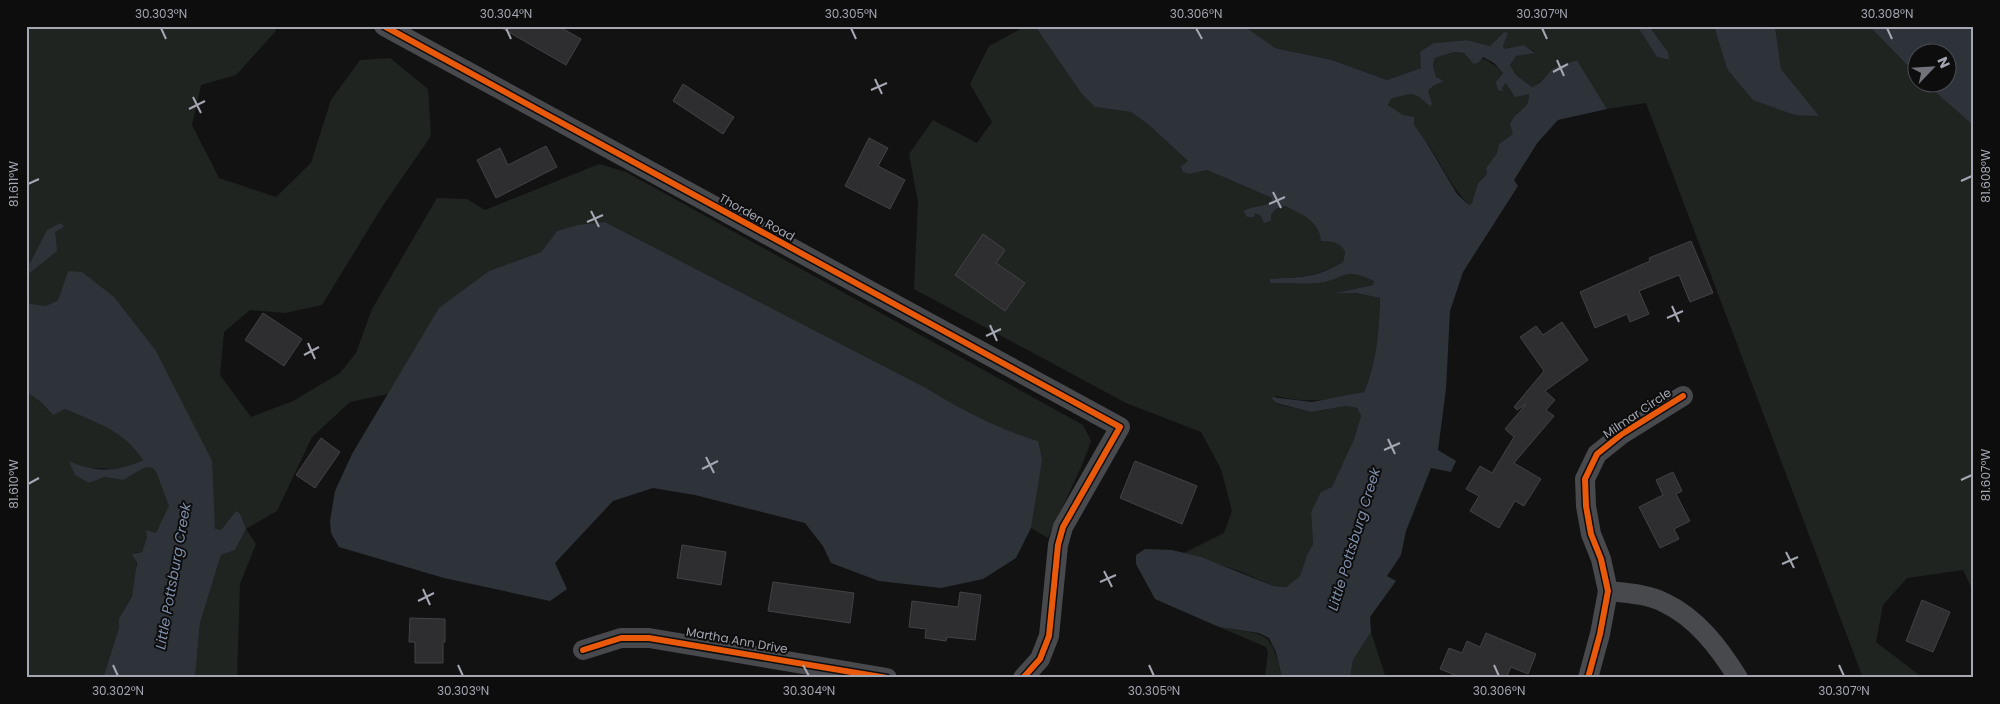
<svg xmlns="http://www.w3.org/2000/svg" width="2000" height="704" font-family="Poppins,sans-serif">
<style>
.green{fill:#1f2421}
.water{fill:#2e333a;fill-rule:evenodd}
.building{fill:#2e2e30;stroke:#424246}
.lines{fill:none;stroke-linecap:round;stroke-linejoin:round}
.minor{stroke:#48494c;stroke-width:20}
.cycleway-casing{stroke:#0d0d0e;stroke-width:9}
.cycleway{stroke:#e8590c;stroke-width:6}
.ticks{fill:none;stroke:#a5a7b2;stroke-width:2}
.labels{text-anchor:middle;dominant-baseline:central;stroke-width:4;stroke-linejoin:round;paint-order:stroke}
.street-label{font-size:12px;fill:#a5a7b2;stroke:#0d0d0e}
.water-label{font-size:14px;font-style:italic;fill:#7f8faa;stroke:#0d0d0e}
.neatline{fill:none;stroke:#a5a7b2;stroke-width:2}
.ticks-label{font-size:12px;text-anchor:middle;fill:#a5a7b2}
</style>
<rect width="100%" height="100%" fill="#121213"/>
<g class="green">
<path d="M 26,26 L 277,26 L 275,32 L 236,75 L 201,85 L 192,125 L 219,178 L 276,197 L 311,163 L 331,100 L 360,60 L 390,58 L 428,89 L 431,136 L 382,207 L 322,305 L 285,313 L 250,310 L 224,332 L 220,375 L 251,417 L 293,401 L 340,373 L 356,353 L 372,309 L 437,198 L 467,199 L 485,210 L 599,164 L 626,172 L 1083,425 L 1091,441 L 1083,463 L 1048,538 L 1031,528 L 1036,496 L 1038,441 C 999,429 963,411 928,389 L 605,222 L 557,231 L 541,252 L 489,271 L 440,308 L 388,394 L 350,402 L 312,437 L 277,511 L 246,529 L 256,544 L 240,584 L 237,678 L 195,678 L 200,623 L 221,555 L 235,550 L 246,529 L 240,513 L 236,511 L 221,530 L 215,530 L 214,518 L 172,383 L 156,351 L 68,271 L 58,300 L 46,306 L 26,303 L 26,276 L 56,251 L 47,235 L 30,263 L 26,263 Z"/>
<path d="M 1026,26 L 1035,26 L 1081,93 L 1095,107 L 1131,112 L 1150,126 L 1188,161 L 1189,174 L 1207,170 L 1272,198 L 1270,203 C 1261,207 1252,206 1243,211 L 1247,217 L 1255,213 L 1261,216 L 1265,223 L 1271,221 L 1271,215 L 1276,209 L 1285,206 C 1296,211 1309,216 1316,226 C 1319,229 1319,233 1323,236 C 1331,241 1341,243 1345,252 L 1343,262 C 1316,277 1300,277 1271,279 L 1340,277 C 1354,270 1361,275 1374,281 L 1373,285 L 1339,292 L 1356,293 L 1380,298 C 1379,329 1377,363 1364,392 C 1330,400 1311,404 1276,396 L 1276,404 L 1311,412 L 1346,406 L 1357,408 L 1361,416 L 1354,439 L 1332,488 L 1311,511 L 1313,544 L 1307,555 L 1300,576 L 1286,587 L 1273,586 L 1239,571 L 1184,553 L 1224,533 L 1232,511 L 1221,469 L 1201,432 L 1126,403 L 914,289 L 918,202 L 909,154 L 933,120 L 977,143 L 992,122 L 970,84 L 989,46 Z"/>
<path d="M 1244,26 L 1637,26 L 1657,57 L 1668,60 L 1668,52 L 1649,26 L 1714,26 L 1727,69 L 1818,116 L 1781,69 L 1775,26 L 1869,26 L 1917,75 L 1918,82 L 1925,83 L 1974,126 L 1974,593 L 1963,570 L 1907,578 L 1883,605 L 1876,642 L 1923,678 L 1863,678 L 1646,103 L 1607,109 L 1577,60 L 1553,68 L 1540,83 L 1532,87 L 1516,75 L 1510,65 L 1516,56 L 1535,52 L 1523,45 L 1505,50 L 1503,46 L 1507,33 L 1503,33 L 1490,46 L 1467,40 L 1434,43 L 1421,68 L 1387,80 L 1332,60 L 1275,48 Z"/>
<path d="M 1454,52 C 1474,54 1489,58 1503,73 L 1499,78 L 1502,88 L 1506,83 L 1529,94 C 1528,105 1526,108 1517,113 L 1514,134 L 1499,144 L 1497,153 L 1486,168 L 1487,174 L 1478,183 L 1472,203 L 1469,205 C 1450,186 1440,161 1425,140 C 1415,125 1403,115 1388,105 L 1391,99 C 1414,93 1410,90 1431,106 L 1432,103 L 1428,91 L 1433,86 L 1443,81 L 1436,77 L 1433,65 L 1435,58 Z"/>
<path d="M 26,392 L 40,401 L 53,415 L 65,409 C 98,423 122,429 143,460 L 121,469 L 85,468 L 89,483 L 105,477 L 123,480 L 146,467 L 153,468 C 158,475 170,498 169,506 C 167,515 160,525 156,533 L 147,537 L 142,552 L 134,553 C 138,565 137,586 130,599 C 125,609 119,616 119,628 L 103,678 L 26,678 Z"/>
<path d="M 1219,627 C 1267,636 1270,627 1282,678 L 1265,678 L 1268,652 L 1266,647 Z"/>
<path d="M 1371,632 L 1386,678 L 1350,678 L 1353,660 Z"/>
</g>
<g class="water">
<path d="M 1035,26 L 1244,26 L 1275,48 L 1332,60 L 1387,80 L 1421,68 L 1420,52 L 1434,43 L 1467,40 L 1490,46 L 1504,32 L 1508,33 L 1503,46 L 1505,49 L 1524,45 L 1535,53 L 1516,56 L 1510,65 L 1516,75 L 1532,87 L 1540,83 L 1553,68 L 1577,60 L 1607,109 L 1558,120 L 1538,142 L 1514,180 L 1518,186 L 1463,272 L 1450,311 L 1446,389 L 1438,450 L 1456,461 L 1451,472 L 1431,468 L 1406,531 L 1401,555 L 1387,576 L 1396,581 L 1370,617 L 1371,632 L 1353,660 L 1350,678 L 1282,678 L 1276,652 L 1269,638 L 1259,633 L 1219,627 L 1155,599 L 1136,564 L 1136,555 L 1145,549 L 1172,550 L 1201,557 L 1273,586 L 1286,587 L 1300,576 L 1307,555 L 1313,544 L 1311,512 L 1321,492 L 1332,487 L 1354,439 L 1361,416 L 1357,408 L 1346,406 L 1311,412 L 1276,403 L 1271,397 L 1312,402 L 1364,392 C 1377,363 1379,329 1380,298 L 1356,293 L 1335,293 L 1373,285 L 1374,281 C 1343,266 1347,279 1318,283 C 1302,284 1285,283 1270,283 L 1270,279 C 1300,277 1316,278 1343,262 L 1345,252 C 1340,242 1332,241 1321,241 C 1320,221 1301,214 1285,206 L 1276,209 L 1271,215 L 1271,221 L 1264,223 L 1261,216 L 1255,213 L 1254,217 L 1247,217 L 1243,211 C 1252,206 1261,207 1270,203 L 1272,198 L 1207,170 L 1189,174 L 1183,172 L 1181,167 L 1188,161 L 1150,126 L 1131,112 L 1095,107 L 1081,93 ZM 1454,52 L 1464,53 L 1474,64 L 1479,62 L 1483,57 L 1494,63 L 1503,73 L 1496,82 L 1498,90 L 1503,91 L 1502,88 L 1506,83 L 1515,97 L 1529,94 C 1528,106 1526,106 1518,113 C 1515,115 1512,120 1510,124 L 1513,134 L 1499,144 L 1497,153 L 1486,168 L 1487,174 L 1478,183 L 1472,203 L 1469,205 L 1457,194 L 1425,140 L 1414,125 L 1414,117 L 1403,115 L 1388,105 L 1391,99 C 1415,93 1411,90 1431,107 L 1432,103 L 1428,91 L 1433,86 L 1444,81 L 1436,77 L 1433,65 L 1435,58 Z"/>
<path d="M 1637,26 L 1649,26 L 1668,52 L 1669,60 L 1657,57 Z"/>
<path d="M 1714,26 L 1775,26 L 1781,69 L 1819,116 L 1795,115 L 1753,100 L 1727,69 Z"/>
<path d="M 1869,26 L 1974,26 L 1974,126 L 1925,83 L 1948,82 L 1948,52 L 1918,52 L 1917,75 Z"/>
<path d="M 605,222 L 928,389 C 963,411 999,429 1038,441 L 1042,460 L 1031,528 L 1016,558 L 983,579 L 941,588 L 879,581 L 831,563 L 823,546 L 805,523 L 695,495 L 653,488 L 613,501 L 555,563 L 567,589 L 550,601 L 444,578 L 339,547 L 331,533 L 330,521 L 335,491 L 352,454 L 439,308 L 489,271 L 541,252 L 557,231 L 578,225 Z"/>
<path d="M 61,223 L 64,227 L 55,232 L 57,251 L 26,276 L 26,263 L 30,263 L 47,230 Z"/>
<path d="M 68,271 L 82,272 L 114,297 L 156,351 L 212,461 L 215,529 L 221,530 L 236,511 L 240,513 L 246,529 L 235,550 L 221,555 L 200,623 L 195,678 L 103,678 L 119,628 L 119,619 L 132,596 L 137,563 L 132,554 L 142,552 L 147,537 L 146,530 L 156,533 L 169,506 L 157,474 L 153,468 L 146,467 L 123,480 L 105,477 L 89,483 L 75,475 L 69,461 C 95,473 118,472 143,460 C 123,430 97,423 65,409 L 53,415 L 40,401 L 26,392 L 26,303 L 46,306 L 58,300 Z"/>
</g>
<g class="building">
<path d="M 498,26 L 558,26 L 581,39 L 566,65 Z"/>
<path d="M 683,84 L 734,117 L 723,134 L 673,101 Z"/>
<path d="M 869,138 L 888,148 L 878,166 L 905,180 L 890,209 L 845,186 Z"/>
<path d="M 546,146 L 557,167 L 496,198 L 477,160 L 500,148 L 508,165 Z"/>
<path d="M 983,234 L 1005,250 L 996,263 L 1025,283 L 1005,311 L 955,275 Z"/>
<path d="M 1691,241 L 1713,293 L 1690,302 L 1679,275 L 1639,291 L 1649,314 L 1630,322 L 1627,314 L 1595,328 L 1580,292 L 1650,261 L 1649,258 Z"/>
<path d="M 263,313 L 302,339 L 284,366 L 245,340 Z"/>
<path d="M 1562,322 L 1588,360 L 1545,391 L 1555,400 L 1546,410 L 1554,416 L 1514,463 L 1541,479 L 1524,506 L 1515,501 L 1499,528 L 1470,511 L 1479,496 L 1466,489 L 1480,466 L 1492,473 L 1514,437 L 1505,429 L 1526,404 L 1517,410 L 1514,407 L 1544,371 L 1520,337 L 1536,326 L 1543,335 Z"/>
<path d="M 321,438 L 340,452 L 315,488 L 296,475 Z"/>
<path d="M 1135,461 L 1197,486 L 1182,524 L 1120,498 Z"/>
<path d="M 1673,472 L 1682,491 L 1676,494 L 1690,521 L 1674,529 L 1679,539 L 1660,548 L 1639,507 L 1663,495 L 1656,480 Z"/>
<path d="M 682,545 L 726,552 L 721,585 L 677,578 Z"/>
<path d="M 773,582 L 854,593 L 850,623 L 768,611 Z"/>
<path d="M 960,592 L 981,595 L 975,640 L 947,637 L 946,641 L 925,638 L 926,629 L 909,627 L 912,601 L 958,607 Z"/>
<path d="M 1922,600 L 1950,612 L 1933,652 L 1906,641 Z"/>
<path d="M 410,618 L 445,619 L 445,642 L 443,642 L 443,663 L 415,663 L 415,642 L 409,642 Z"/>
<path d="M 1486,633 L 1536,654 L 1528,674 L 1511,667 L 1506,678 L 1462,678 L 1440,669 L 1449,648 L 1462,653 L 1467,641 L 1480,647 Z"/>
</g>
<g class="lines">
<g class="minor">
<path d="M 384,26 L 1120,427 L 1063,527 L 1058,545 L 1049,636 L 1040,659 L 1023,678"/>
<path d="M 1608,591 C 1627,593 1648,594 1665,603 C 1697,618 1720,649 1738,678"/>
<path d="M 583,650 L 621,638 L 649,638 L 887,678"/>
<path d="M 1588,678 L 1600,634 L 1608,591 L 1601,559 L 1591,534 L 1586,506 L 1585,479 L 1597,454 L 1622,434 L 1683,396"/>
</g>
<g class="cycleway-casing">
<g id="cycleway">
<path d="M 384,26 L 1120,427 L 1063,527 L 1058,545 L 1049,636 L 1040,659 L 1023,678"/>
<path d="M 583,650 L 621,638 L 649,638 L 887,678"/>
<path d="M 1588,678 L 1600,634 L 1608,591 L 1601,559 L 1591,534 L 1586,506 L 1585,479 L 1597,454 L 1622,434 L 1683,396"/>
</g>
</g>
<use href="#cycleway" class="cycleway"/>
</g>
<path class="ticks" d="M 161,28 L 166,39M 506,28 L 511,39M 851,28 L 856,39M 1196,28 L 1202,39M 1542,28 L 1547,39M 1887,28 L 1892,39M 1557,60 L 1564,76M 1553,72 L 1568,64M 875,79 L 882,94M 871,90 L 887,83M 193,97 L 201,113M 189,109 L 205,101M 1961,181 L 1972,176M 28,184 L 39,179M 1273,192 L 1281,208M 1269,204 L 1285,197M 591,211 L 599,227M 587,222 L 603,215M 1672,306 L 1679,322M 1667,318 L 1683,311M 990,325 L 997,341M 986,336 L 1001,329M 308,343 L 315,359M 304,355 L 319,347M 1388,439 L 1395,454M 1384,450 L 1400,443M 706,457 L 714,473M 702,469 L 718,461M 1961,480 L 1972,475M 28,484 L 39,478M 1786,552 L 1794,568M 1782,564 L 1798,557M 1104,571 L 1112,587M 1100,582 L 1116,575M 423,589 L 430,605M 418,601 L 434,593M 113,665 L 118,676M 458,665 L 463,676M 803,665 L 809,676M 1149,665 L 1154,676M 1494,665 L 1499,676M 1839,665 L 1844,676"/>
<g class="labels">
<g class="street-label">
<text transform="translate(757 217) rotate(29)">Thorden Road</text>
<text transform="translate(1637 413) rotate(-34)">Milmar Circle</text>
<text transform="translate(737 640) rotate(10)">Martha Ann Drive</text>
</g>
<g class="water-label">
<text transform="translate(1354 539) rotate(-73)">Little Pottsburg Creek</text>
<text transform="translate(173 576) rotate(-80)">Little Pottsburg Creek</text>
</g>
</g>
<rect width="2000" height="704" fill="none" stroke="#0d0d0e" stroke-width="55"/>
<g transform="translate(1932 68) rotate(65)"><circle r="24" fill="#0d0d0e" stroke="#4a4b50"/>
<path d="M0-4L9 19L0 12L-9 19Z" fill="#72737a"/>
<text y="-8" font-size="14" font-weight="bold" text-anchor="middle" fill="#a5a7b2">N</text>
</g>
<rect x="28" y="28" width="1944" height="648" class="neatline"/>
<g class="ticks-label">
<text x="161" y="18">30.303°N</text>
<text x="506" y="18">30.304°N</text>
<text x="851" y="18">30.305°N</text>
<text x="1196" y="18">30.306°N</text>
<text x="1542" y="18">30.307°N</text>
<text x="1887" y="18">30.308°N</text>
<text transform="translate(1986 176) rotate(-90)" y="4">81.608°W</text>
<text transform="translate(14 184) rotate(-90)" y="4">81.611°W</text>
<text transform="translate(1986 475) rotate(-90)" y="4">81.607°W</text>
<text transform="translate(14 484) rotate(-90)" y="4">81.610°W</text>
<text x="118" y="695">30.302°N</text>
<text x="463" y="695">30.303°N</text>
<text x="809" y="695">30.304°N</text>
<text x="1154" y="695">30.305°N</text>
<text x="1499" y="695">30.306°N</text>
<text x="1844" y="695">30.307°N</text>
</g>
</svg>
